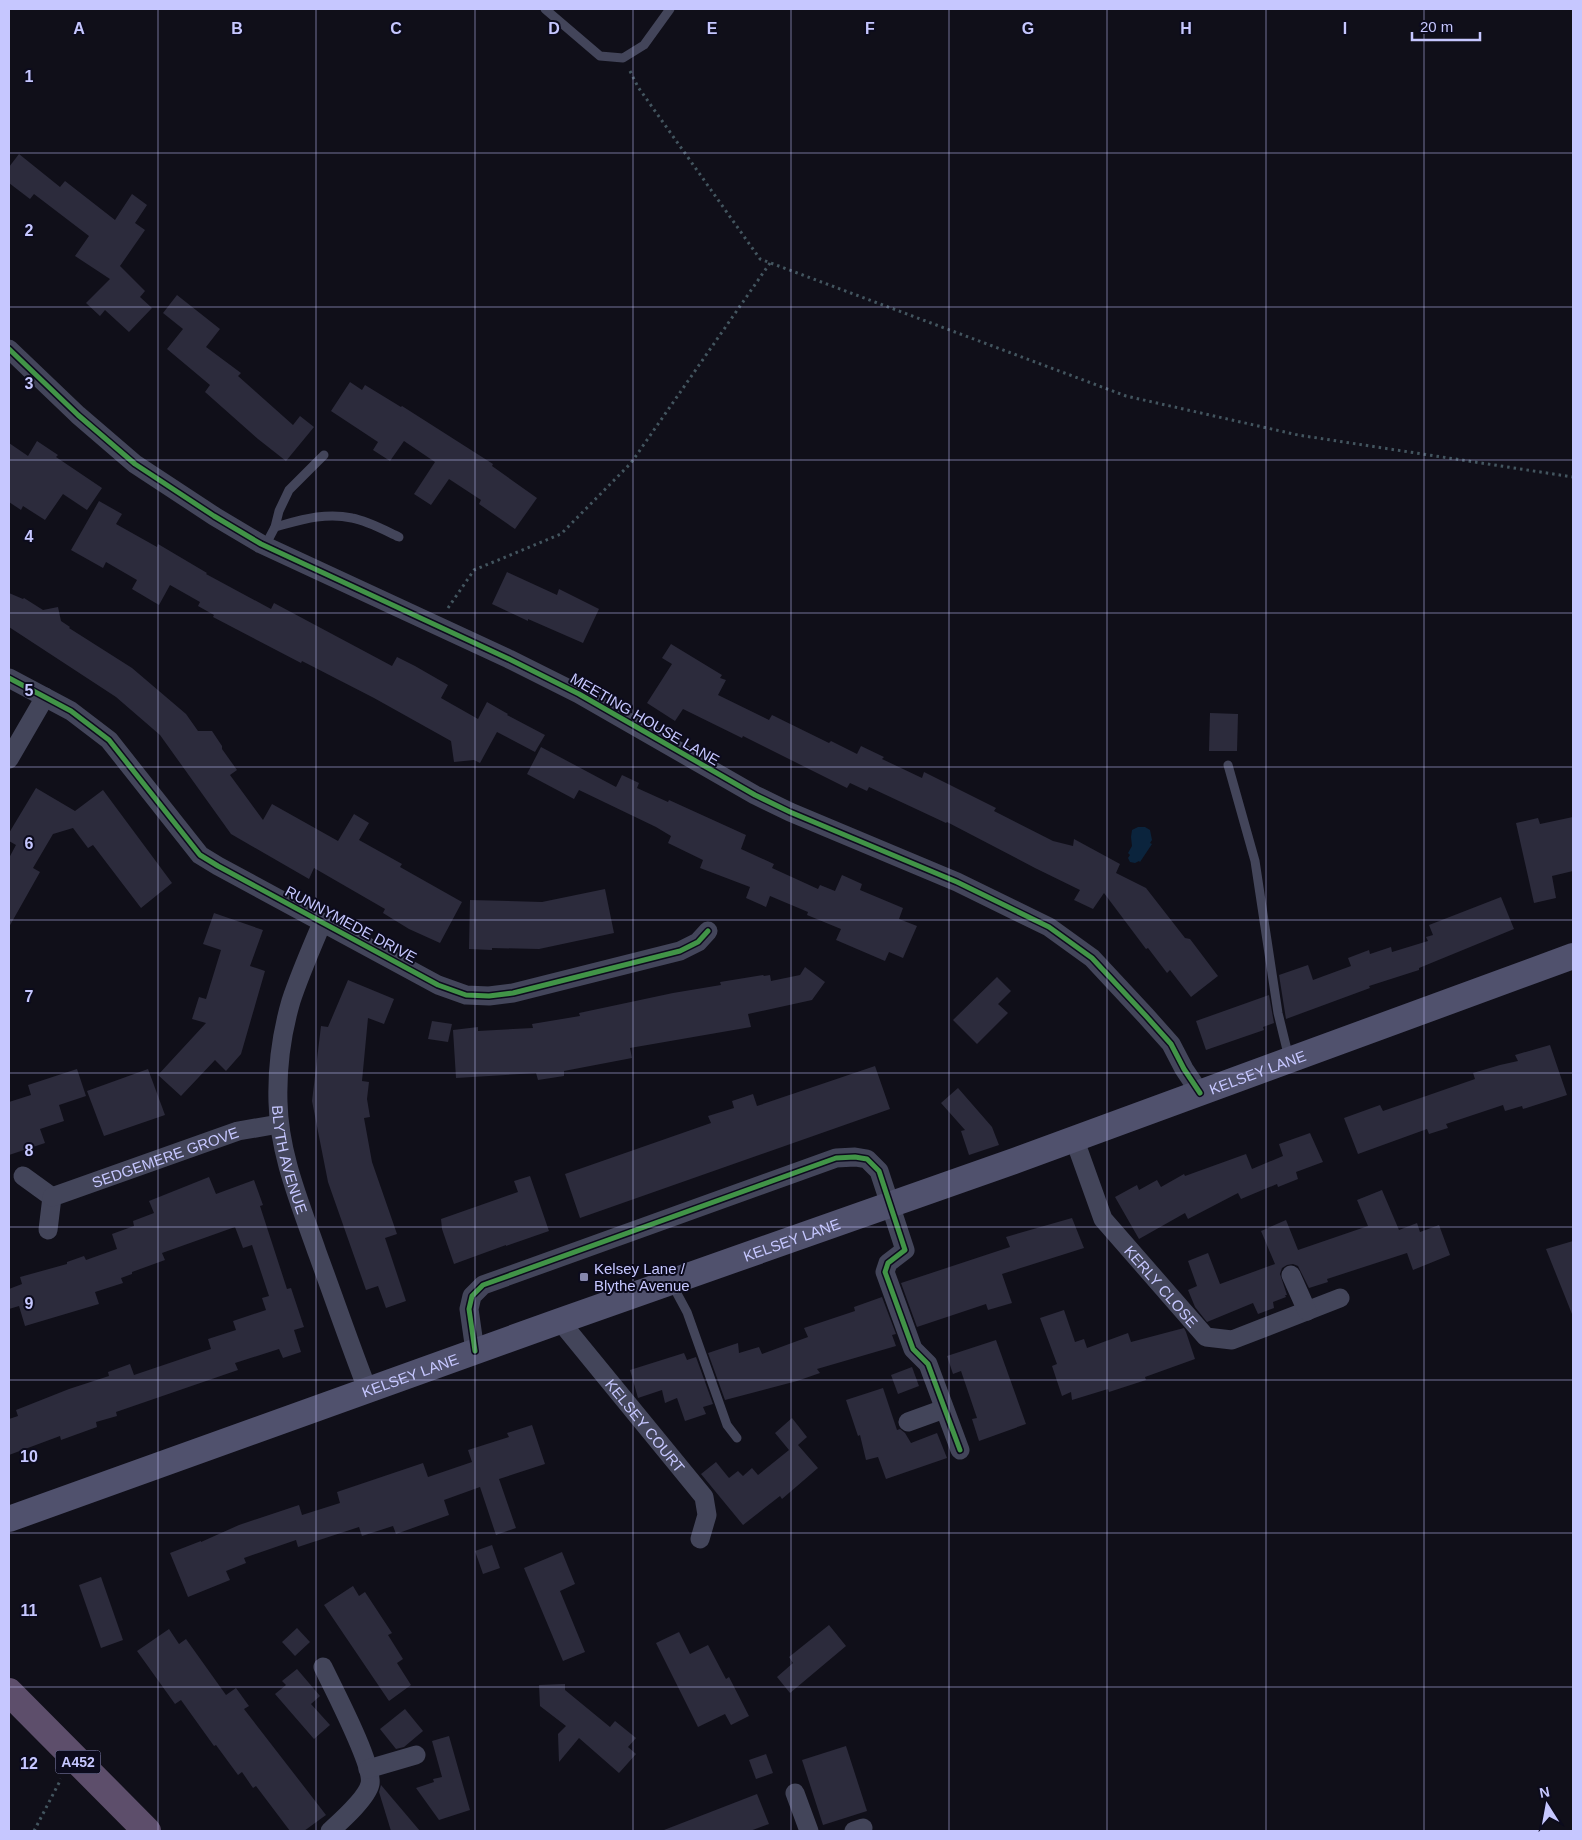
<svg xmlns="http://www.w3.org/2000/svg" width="1582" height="1840" font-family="Helvetica,sans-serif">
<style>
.water{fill:#0b243d}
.building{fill:#2c2b3c}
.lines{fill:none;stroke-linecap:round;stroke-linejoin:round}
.path{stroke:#43555f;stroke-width:3;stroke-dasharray:2.5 4;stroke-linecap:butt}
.service{stroke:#43455a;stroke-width:9}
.minor{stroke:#43455a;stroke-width:19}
.secondary{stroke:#50516d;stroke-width:26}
.trunk{stroke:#5d4e6b;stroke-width:28}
.cycleway-casing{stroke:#0c0b1d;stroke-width:8}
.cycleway{stroke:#419447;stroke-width:5}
.grid{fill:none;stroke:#c6c7ff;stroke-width:1;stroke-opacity:0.55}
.poi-dot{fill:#8687ae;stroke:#0c0b1d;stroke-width:2}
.labels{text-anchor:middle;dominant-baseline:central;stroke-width:4;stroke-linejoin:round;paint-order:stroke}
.shield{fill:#0c0b1d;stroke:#8e8fbb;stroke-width:1}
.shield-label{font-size:14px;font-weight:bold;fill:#c6c7ff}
.street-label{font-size:15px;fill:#c6c7ff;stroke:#0c0b1d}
.poi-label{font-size:15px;fill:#c6c7ff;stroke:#0c0b1d;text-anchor:start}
.grid-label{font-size:16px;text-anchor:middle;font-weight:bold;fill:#c6c7ff;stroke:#0c0b1d;stroke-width:4;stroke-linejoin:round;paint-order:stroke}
</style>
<rect width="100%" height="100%" fill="#100f19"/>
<path class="water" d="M 1138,827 L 1145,827 L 1150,830 L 1152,840 L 1150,843 L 1152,844 L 1140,862 L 1139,861 L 1135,863 L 1130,862 L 1128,858 L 1130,855 L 1128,853 L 1132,846 L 1131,837 L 1132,830 Z"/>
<g class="building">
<path d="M 19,154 L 60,187 L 65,181 L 115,220 L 132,194 L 147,205 L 135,223 L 145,230 L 120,266 L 145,291 L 140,297 L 152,308 L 129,332 L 105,310 L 100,316 L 86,303 L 110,279 L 75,256 L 89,236 L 34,194 L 30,199 L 9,183 L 9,167 Z"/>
<path d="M 177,295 L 220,329 L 206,347 L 241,373 L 238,376 L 293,425 L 300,416 L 314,427 L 286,461 L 258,439 L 205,392 L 210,385 L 167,349 L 183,329 L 163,313 Z"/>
<path d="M 350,382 L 362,390 L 365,385 L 401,407 L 402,406 L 493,464 L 492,466 L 537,498 L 515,529 L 479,504 L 481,500 L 449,479 L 431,505 L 414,494 L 435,462 L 404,441 L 390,461 L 373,450 L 378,442 L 331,411 Z"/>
<path d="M 37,441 L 58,455 L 56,457 L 102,488 L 87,510 L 63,494 L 45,520 L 23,506 L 21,510 L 9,502 L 9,443 L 28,456 Z"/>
<path d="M 99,501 L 122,514 L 116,524 L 157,547 L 158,544 L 207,573 L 206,574 L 271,609 L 274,603 L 392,666 L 397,657 L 415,666 L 448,685 L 441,698 L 478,719 L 487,702 L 508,714 L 507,715 L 545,735 L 535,752 L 497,732 L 480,763 L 474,760 L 454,762 L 451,741 L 374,698 L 302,661 L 301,663 L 213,617 L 214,615 L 198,606 L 200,602 L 170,585 L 159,605 L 132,589 L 137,580 L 106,562 L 103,568 L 71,550 Z"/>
<path d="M 507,572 L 557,595 L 559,589 L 599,609 L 583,643 L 528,619 L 528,621 L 492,604 Z"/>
<path d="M 9,593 L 23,599 L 24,598 L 43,610 L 58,607 L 61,621 L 70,627 L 69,628 L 132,668 L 186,714 L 198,731 L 212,731 L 222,746 L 222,749 L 237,770 L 230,775 L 263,820 L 272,804 L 338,841 L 354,814 L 369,823 L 359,840 L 402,864 L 400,867 L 462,902 L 440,943 L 409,929 L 383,913 L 385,909 L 314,868 L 309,879 L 231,834 L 160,735 L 116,697 L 9,627 Z"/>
<path d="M 671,644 L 722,675 L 720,678 L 726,680 L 718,695 L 769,720 L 772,715 L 829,743 L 831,741 L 857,754 L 861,746 L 884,757 L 882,759 L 922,778 L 924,772 L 996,808 L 994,811 L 1053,841 L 1073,846 L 1074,839 L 1120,864 L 1116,873 L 1146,888 L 1185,938 L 1190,939 L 1218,976 L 1191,997 L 1170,970 L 1167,973 L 1148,948 L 1146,949 L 1104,893 L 1093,909 L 1074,900 L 1080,890 L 1035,868 L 947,822 L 946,823 L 869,787 L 867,791 L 850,783 L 847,788 L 743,736 L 742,738 L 683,709 L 675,721 L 647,703 L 672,664 L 662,658 Z"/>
<path d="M 1210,713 L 1238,714 L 1237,751 L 1209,751 Z"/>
<path d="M 541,747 L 616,787 L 622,775 L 639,783 L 637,788 L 668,802 L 669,800 L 746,835 L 741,849 L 774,864 L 772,868 L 818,889 L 820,885 L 835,891 L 842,875 L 862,884 L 860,890 L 903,908 L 899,919 L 917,926 L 903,958 L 889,952 L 885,961 L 836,940 L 841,929 L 807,915 L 808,912 L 770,896 L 766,907 L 746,898 L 750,887 L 700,868 L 703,860 L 668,843 L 671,836 L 656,827 L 579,790 L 574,799 L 527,774 Z"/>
<path d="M 36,788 L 75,811 L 103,790 L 172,883 L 141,908 L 93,845 L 88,848 L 73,828 L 53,834 L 33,868 L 40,872 L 9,927 L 9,858 L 16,845 L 9,841 L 9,833 Z"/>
<path d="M 1573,817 L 1573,871 L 1552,876 L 1556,898 L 1534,903 L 1516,823 L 1538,818 L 1540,824 Z"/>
<path d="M 605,889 L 614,933 L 539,949 L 492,948 L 492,950 L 469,949 L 470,900 L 542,902 Z"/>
<path d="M 1501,897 L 1514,929 L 1419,968 L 1419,970 L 1369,986 L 1370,988 L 1286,1019 L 1279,975 L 1308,965 L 1313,980 L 1351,966 L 1348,958 L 1369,950 L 1370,954 L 1391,947 L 1392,952 L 1428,941 L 1426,937 L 1433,935 L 1429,925 Z"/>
<path d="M 214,913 L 263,930 L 250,966 L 265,971 L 241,1054 L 226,1071 L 215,1060 L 181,1096 L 158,1075 L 206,1023 L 192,1019 L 199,997 L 206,999 L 221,950 L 203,944 Z"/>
<path d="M 805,967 L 825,982 L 812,1000 L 748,1014 L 751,1027 L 630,1048 L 632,1058 L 564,1071 L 564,1076 L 538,1080 L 536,1073 L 456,1078 L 453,1030 L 478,1027 L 478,1031 L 533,1028 L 532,1024 L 580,1016 L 579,1013 L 673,993 L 721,985 L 720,982 L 763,975 L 764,976 L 770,975 L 771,981 L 800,975 Z"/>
<path d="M 997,977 L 1011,991 L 998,1004 L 1008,1013 L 977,1044 L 953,1020 Z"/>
<path d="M 348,980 L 394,999 L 384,1024 L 368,1018 L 362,1081 L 369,1082 L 367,1099 L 370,1117 L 364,1118 L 372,1162 L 397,1234 L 385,1238 L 406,1301 L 386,1308 L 378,1286 L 366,1290 L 328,1182 L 312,1101 L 321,1026 L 328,1027 Z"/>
<path d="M 1269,995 L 1274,1023 L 1263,1027 L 1264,1030 L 1206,1050 L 1196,1021 Z"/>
<path d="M 432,1021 L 452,1024 L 448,1042 L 428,1039 Z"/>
<path d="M 1550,1045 L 1567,1095 L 1523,1109 L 1522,1106 L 1505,1111 L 1503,1105 L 1446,1124 L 1448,1128 L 1429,1134 L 1427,1129 L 1358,1154 L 1344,1118 L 1380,1105 L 1383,1111 L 1475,1079 L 1473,1073 L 1500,1065 L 1518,1061 L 1515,1055 Z"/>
<path d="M 875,1066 L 890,1109 L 580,1218 L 565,1174 L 711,1123 L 708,1116 L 734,1108 L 732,1101 L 753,1094 L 757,1106 Z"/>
<path d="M 77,1069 L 86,1096 L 59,1105 L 64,1121 L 40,1129 L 45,1143 L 9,1155 L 9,1102 L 31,1095 L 28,1085 Z"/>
<path d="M 148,1069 L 165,1115 L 104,1136 L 87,1091 Z"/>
<path d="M 958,1088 L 992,1127 L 999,1145 L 969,1155 L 961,1131 L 965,1130 L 941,1103 Z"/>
<path d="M 1310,1133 L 1323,1162 L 1296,1172 L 1298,1179 L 1278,1187 L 1277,1184 L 1241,1199 L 1238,1193 L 1188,1219 L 1185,1213 L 1139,1239 L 1115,1197 L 1137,1185 L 1139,1190 L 1157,1180 L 1161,1187 L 1184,1174 L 1185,1176 L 1246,1154 L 1252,1169 L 1283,1156 L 1279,1144 Z"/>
<path d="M 530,1176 L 549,1231 L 506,1246 L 506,1245 L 454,1264 L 442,1229 L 441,1219 L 518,1192 L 514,1181 Z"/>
<path d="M 209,1177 L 216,1194 L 254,1180 L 263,1205 L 260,1206 L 287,1289 L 291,1288 L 304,1327 L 294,1330 L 301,1352 L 283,1358 L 279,1349 L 235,1363 L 238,1370 L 116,1412 L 117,1416 L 96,1422 L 97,1427 L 61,1440 L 60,1436 L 9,1455 L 9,1419 L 18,1416 L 16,1410 L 69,1389 L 109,1376 L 108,1372 L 130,1364 L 134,1375 L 211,1349 L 208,1339 L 236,1330 L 233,1321 L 266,1310 L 262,1298 L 269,1296 L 252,1245 L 243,1248 L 235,1227 L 162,1253 L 165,1260 L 132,1272 L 132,1274 L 121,1278 L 123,1283 L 95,1292 L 99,1304 L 25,1326 L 19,1306 L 9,1309 L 9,1289 L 22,1284 L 20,1277 L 67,1264 L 67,1262 L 84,1256 L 86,1260 L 117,1249 L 112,1234 L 134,1226 L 133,1221 L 154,1213 L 149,1201 Z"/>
<path d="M 1382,1190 L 1399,1230 L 1417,1223 L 1420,1232 L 1439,1225 L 1450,1255 L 1413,1270 L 1407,1253 L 1327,1279 L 1328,1282 L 1309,1288 L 1298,1266 L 1293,1264 L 1287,1265 L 1282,1268 L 1280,1274 L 1287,1295 L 1285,1295 L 1286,1297 L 1273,1302 L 1274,1308 L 1258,1314 L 1253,1303 L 1207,1322 L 1195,1307 L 1188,1290 L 1197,1286 L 1188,1261 L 1208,1253 L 1220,1284 L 1275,1264 L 1261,1231 L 1286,1220 L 1298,1250 L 1368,1226 L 1357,1200 Z"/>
<path d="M 1072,1218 L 1084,1248 L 1002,1274 L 1012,1303 L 988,1310 L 986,1304 L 917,1327 L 901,1283 L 1010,1247 L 1006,1237 Z"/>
<path d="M 1573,1241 L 1573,1314 L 1572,1314 L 1546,1249 Z"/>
<path d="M 882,1297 L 896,1334 L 892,1335 L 896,1346 L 817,1369 L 820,1373 L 797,1381 L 725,1400 L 708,1353 L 738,1343 L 739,1353 L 759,1347 L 762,1354 L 808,1337 L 804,1328 L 855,1311 L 854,1307 Z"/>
<path d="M 1064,1310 L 1075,1342 L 1084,1339 L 1087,1348 L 1128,1333 L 1131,1342 L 1184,1328 L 1186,1332 L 1195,1359 L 1145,1377 L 1146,1380 L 1109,1392 L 1108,1389 L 1072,1400 L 1071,1392 L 1062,1396 L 1052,1366 L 1057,1364 L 1040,1318 Z"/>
<path d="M 996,1340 L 1026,1424 L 979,1441 L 972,1419 L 977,1418 L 961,1371 L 953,1374 L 947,1356 Z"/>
<path d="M 684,1353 L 687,1360 L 696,1357 L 713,1404 L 703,1407 L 706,1414 L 685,1421 L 677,1398 L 665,1403 L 662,1390 L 638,1398 L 630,1370 Z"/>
<path d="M 912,1367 L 919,1386 L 898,1394 L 891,1375 Z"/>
<path d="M 883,1388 L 897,1430 L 900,1429 L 905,1433 L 911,1443 L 937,1433 L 947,1458 L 886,1479 L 878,1457 L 866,1460 L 860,1435 L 858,1436 L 846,1400 Z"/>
<path d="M 792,1418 L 807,1437 L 798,1445 L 818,1468 L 782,1499 L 780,1496 L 743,1525 L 701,1474 L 716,1462 L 729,1478 L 738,1471 L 743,1476 L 752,1468 L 758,1475 L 789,1450 L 775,1433 Z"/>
<path d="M 532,1425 L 545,1464 L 499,1479 L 516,1528 L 496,1535 L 480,1487 L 444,1500 L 449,1515 L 396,1534 L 393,1526 L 362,1536 L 359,1527 L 298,1547 L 296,1540 L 244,1558 L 246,1563 L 226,1571 L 230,1580 L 188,1597 L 170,1553 L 201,1541 L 201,1542 L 239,1525 L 299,1505 L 302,1515 L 340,1503 L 337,1492 L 423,1463 L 428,1477 L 472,1462 L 468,1450 L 509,1437 L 507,1433 Z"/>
<path d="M 492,1545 L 500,1568 L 483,1574 L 475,1551 Z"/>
<path d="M 562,1552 L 575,1584 L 560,1591 L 585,1652 L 563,1661 L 524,1568 Z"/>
<path d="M 101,1577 L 123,1640 L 101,1648 L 79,1585 Z"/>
<path d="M 353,1586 L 359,1596 L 365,1592 L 392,1633 L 388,1635 L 403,1659 L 397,1663 L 411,1685 L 389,1701 L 324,1605 Z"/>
<path d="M 829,1625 L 846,1646 L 790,1693 L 777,1677 L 793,1663 L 789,1657 Z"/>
<path d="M 297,1628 L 310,1642 L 295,1656 L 282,1642 Z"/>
<path d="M 169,1629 L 179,1644 L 186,1639 L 226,1695 L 236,1688 L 249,1706 L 244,1709 L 326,1815 L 304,1831 L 290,1831 L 256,1786 L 253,1788 L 242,1772 L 238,1775 L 216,1745 L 214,1746 L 181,1700 L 175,1704 L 137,1651 Z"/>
<path d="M 679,1632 L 690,1654 L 708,1645 L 726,1679 L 729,1677 L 749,1716 L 731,1725 L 725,1714 L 698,1727 L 656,1643 Z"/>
<path d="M 297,1669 L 320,1696 L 311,1704 L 330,1725 L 314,1739 L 275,1694 L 286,1685 L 282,1681 Z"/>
<path d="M 565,1684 L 565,1690 L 610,1727 L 615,1721 L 636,1738 L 628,1747 L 636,1754 L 619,1773 L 579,1738 L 559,1762 L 558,1734 L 566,1726 L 540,1706 L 539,1685 Z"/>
<path d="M 405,1709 L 423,1731 L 404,1747 L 396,1749 L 380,1729 Z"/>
<path d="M 449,1736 L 470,1810 L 439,1820 L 416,1788 L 434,1782 L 433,1779 L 442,1777 L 432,1741 Z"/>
<path d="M 846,1746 L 867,1811 L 823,1825 L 802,1760 Z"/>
<path d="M 766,1754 L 773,1773 L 756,1779 L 749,1760 Z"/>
<path d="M 381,1785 L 420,1831 L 391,1831 L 379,1792 Z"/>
<path d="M 757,1794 L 769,1824 L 750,1831 L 664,1831 L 664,1830 Z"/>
</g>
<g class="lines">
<g class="path">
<path d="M 630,71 L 638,87 L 760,259 L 1126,396 L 1298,435 L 1573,477"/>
<path d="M 448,608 L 474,570 L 561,534 L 631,463 L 770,263"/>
<path d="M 34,1831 L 61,1779"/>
</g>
<g class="service">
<path d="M 545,9 L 600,56 L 623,58 L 644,45 L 670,9"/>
<path d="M 275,527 C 301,520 325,512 352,518 C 368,521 384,530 399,537"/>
<path d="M 265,546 L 275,527 L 279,511 L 289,490 L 324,455"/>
<path d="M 1228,765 L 1255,861 L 1278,1013 L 1289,1058"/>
<path d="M 672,1284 L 687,1312 L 727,1425 L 737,1438"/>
</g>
<g class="minor">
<path d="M 9,349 L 78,415 L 135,464 L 214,516 L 261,544 L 509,659 L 579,694 L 755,795 L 790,812 L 957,882 L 1049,927 L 1092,958 L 1146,1016 L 1171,1044 L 1184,1069 L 1200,1093"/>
<path d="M 9,678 L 71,711 L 109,740 L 200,855 L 218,866 L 438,985 L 466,995 L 489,996 L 513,993 L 680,951 L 698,942 L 708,931"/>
<path d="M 9,759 L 45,697"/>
<path id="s1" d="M 322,923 C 311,949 300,974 291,1001 C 282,1032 277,1069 278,1102 C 279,1154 300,1203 317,1252 C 334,1298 350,1345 368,1391"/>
<path id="s2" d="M 1074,1138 L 1103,1219 L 1206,1337 L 1232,1340 L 1340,1298"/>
<path d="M 23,1176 L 52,1197 L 48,1230"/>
<path id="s3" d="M 52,1197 L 238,1131 L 279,1124"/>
<path d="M 1291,1275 L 1307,1311"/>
<path id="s4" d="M 560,1321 L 704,1497 L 707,1515 L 700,1539"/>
<path d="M 475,1351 L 469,1309 L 472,1296 L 483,1285 L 836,1158 L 855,1157 L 867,1159 L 879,1171 L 905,1250 L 888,1263 L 885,1272 L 913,1349 L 928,1364 L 960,1450"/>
<path d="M 908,1422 L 944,1409"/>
<path d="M 323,1667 C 333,1688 374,1766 370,1784 C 367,1798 341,1821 330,1831"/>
<path d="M 368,1769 L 416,1755"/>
<path d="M 795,1793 L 809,1831"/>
<path d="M 854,1831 L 863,1828"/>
</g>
<path class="secondary" id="s5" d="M 9,1519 L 560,1321 L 1017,1160 L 1573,956"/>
<path class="trunk" d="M 9,1692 L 147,1831"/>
<g class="cycleway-casing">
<g id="cycleway">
<path d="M 9,349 L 78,415 L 135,464 L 214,516 L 261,544 L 509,659 L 579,694 L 755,795 L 790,812 L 957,882 L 1049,927 L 1092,958 L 1146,1016 L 1171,1044 L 1184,1069 L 1200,1093"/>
<path d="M 9,678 L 71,711 L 109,740 L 200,855 L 218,866 L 438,985 L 466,995 L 489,996 L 513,993 L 680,951 L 698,942 L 708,931"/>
<path d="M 475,1351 L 469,1309 L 472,1296 L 483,1285 L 836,1158 L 855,1157 L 867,1159 L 879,1171 L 905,1250 L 888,1263 L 885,1272 L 913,1349 L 928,1364 L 960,1450"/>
</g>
</g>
<use href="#cycleway" class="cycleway"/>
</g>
<path class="grid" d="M 158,9 L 158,1831M 316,9 L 316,1831M 475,9 L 475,1831M 633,9 L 633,1831M 791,9 L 791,1831M 949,9 L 949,1831M 1107,9 L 1107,1831M 1266,9 L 1266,1831M 1424,9 L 1424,1831M 9,153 L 1573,153M 9,307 L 1573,307M 9,460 L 1573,460M 9,613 L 1573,613M 9,767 L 1573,767M 9,920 L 1573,920M 9,1073 L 1573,1073M 9,1227 L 1573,1227M 9,1380 L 1573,1380M 9,1533 L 1573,1533M 9,1687 L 1573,1687"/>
<rect class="poi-dot" x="579" y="1272" width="10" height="10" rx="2.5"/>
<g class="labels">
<rect class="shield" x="55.5" y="1750.5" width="45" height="23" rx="4"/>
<g class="shield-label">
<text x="78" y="1762">A452</text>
</g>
<g class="street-label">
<text transform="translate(645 719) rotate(30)">MEETING HOUSE LANE</text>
<text transform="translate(351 924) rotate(28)">RUNNYMEDE DRIVE</text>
<text stroke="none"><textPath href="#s5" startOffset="1326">KELSEY LANE</textPath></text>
<text stroke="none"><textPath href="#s3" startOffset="120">SEDGEMERE GROVE</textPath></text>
<text stroke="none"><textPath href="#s1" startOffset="245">BLYTH AVENUE</textPath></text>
<text stroke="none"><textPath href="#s5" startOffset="831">KELSEY LANE</textPath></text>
<text stroke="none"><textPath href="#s2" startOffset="175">KERLY CLOSE</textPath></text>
<text stroke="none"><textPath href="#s5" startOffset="426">KELSEY LANE</textPath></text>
<text stroke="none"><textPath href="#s4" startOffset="135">KELSEY COURT</textPath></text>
</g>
<g class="poi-label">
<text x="594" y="1268">Kelsey Lane /<tspan x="594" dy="17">Blythe Avenue</tspan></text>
</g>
</g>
<g class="grid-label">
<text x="79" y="34">A</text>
<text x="237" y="34">B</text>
<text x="396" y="34">C</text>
<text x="554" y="34">D</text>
<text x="712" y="34">E</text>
<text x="870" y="34">F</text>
<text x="1028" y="34">G</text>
<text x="1186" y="34">H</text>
<text x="1345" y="34">I</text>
<text x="29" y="82">1</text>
<text x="29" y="236">2</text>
<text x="29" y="389">3</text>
<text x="29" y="542">4</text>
<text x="29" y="696">5</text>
<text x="29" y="849">6</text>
<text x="29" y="1002">7</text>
<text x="29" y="1156">8</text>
<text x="29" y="1309">9</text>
<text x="29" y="1462">10</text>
<text x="29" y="1616">11</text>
<text x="29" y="1769">12</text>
</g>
<rect width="1582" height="1840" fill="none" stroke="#c6c7ff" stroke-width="20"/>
<g transform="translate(1547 1805) rotate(349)" stroke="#0c0b1d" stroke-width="4" paint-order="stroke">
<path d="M0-4L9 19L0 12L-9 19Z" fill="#c6c7ff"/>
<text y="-8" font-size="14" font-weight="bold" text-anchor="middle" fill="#c6c7ff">N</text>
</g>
<path d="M1412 32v8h68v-8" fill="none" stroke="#c6c7ff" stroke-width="2.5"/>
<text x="1420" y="32" font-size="15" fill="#c6c7ff" stroke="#0c0b1d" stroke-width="4" paint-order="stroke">20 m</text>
</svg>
